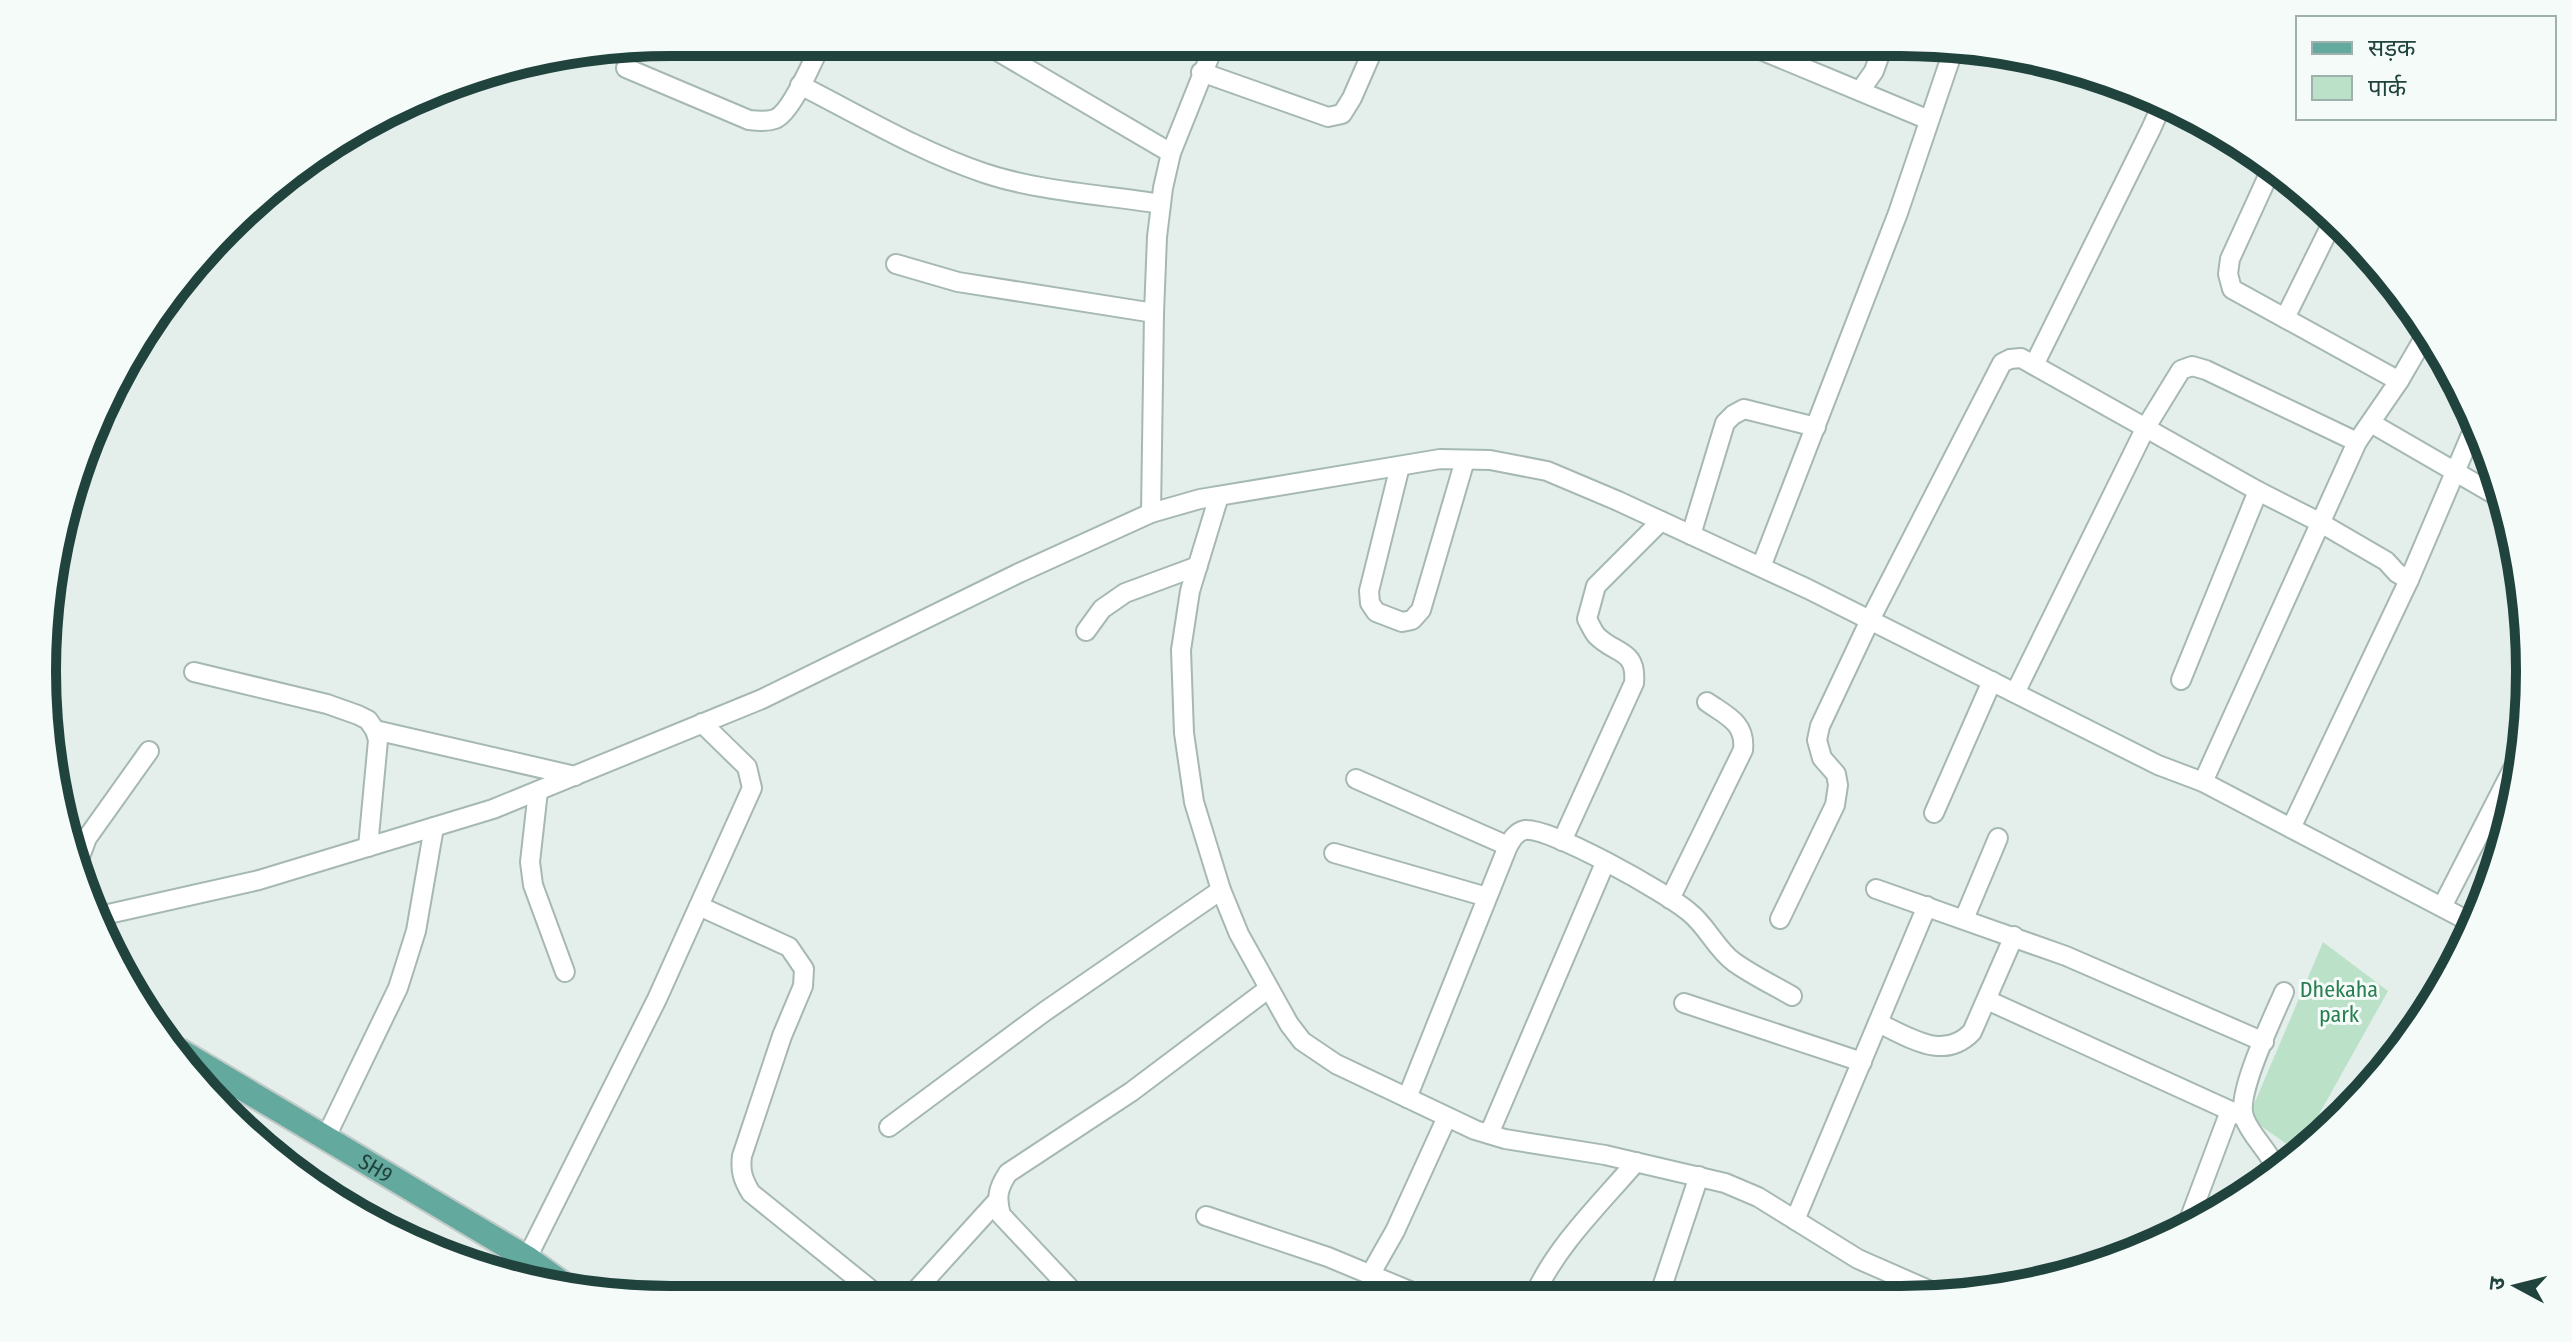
<svg xmlns="http://www.w3.org/2000/svg" width="2572" height="1342" font-family="'Fira Sans Condensed','Noto Sans Devanagari',sans-serif">
<style>
.green{fill:#bbe2c9}
.lines{fill:none;stroke-linecap:round;stroke-linejoin:round}
.minor-casing{stroke:#a6b8b3;stroke-width:22}
.primary-casing{stroke:#c1cac9;stroke-width:28}
.minor{stroke:#fff;stroke-width:18}
.primary{stroke:#64a99d;stroke-width:24}
.labels{text-anchor:middle;dominant-baseline:central;stroke-width:6;stroke-linejoin:round;paint-order:stroke}
.park-label{font-size:22px;fill:#277e50;stroke:#f5fbf8}
.street-label{font-size:22px;fill:#21433d;stroke:#f5fbf8}
.rim{fill:none;stroke:#21433d;stroke-width:10}
</style>
<rect width="100%" height="100%" fill="#e4efeb"/>
<path class="green" d="M 2323,942 L 2388,991 L 2298,1152 L 2258,1124 L 2252,1109 Z"/>
<g class="lines">
<g class="minor-casing">
<g id="minor">
<path d="M 982,42 L 1171,153"/>
<path d="M 1744,43 L 1929,120"/>
<path d="M 626,68 L 749,120 C 758,121 767,122 775,119 C 792,112 813,60 822,42"/>
<path d="M 1201,72 L 1328,117 L 1342,114 L 1352,98 L 1376,43"/>
<path d="M 800,85 C 859,115 921,152 984,173 C 1037,191 1105,195 1161,204"/>
<path d="M 1860,91 L 1874,71 L 1884,43"/>
<path d="M 2163,101 L 2206,123"/>
<path d="M 2273,165 L 2230,259 L 2228,274 L 2232,289 L 2399,381"/>
<path d="M 896,264 L 958,282 L 1154,313"/>
<path d="M 2285,318 L 2334,219"/>
<path d="M 2034,365 L 2151,129 L 2163,102 L 2151,96"/>
<path d="M 2371,423 L 2504,500"/>
<path d="M 1400,466 L 1369,591 L 1370,603 L 1376,612 L 1402,622 L 1412,620 L 1421,610 L 1465,460"/>
<path d="M 2258,491 L 2319,522 L 2386,561 L 2397,573 L 2409,580 L 2291,828"/>
<path d="M 1219,496 L 1190,591 L 1181,650 L 1184,733 L 1194,802 L 1221,890 L 1239,934 L 1289,1024 L 1302,1041 L 1336,1064 L 1475,1130 L 1505,1139 L 1605,1155 L 1725,1183 L 1758,1197 L 1858,1259 L 1940,1295"/>
<path d="M 1151,513 L 1154,313 L 1157,237 L 1163,188 L 1171,153 L 1215,43"/>
<path d="M 1691,535 L 1725,423 L 1733,415 L 1744,409 L 1816,427"/>
<path d="M 1761,567 L 1898,213 L 1955,45"/>
<path d="M 2409,580 L 2476,423"/>
<path d="M 1086,631 L 1102,609 L 1125,593 L 1198,566"/>
<path d="M 194,672 L 327,704 L 358,715 L 368,720 L 375,730 L 378,740 L 368,847"/>
<path d="M 2015,693 L 2146,427 L 2181,370 L 2192,366 L 2206,370 L 2357,442"/>
<path d="M 375,730 L 575,776"/>
<path d="M 1356,779 L 1508,846"/>
<path d="M 2203,782 L 2357,442 L 2399,381 L 2428,331"/>
<path d="M 538,791 L 530,862 L 533,885 L 565,972"/>
<path d="M 1934,813 L 1992,681"/>
<path d="M 1562,841 L 1634,683 C 1637,649 1616,655 1597,636 C 1593,632 1590,624 1587,619 L 1596,586 L 1661,521"/>
<path d="M 1334,853 L 1487,897"/>
<path d="M 76,867 L 87,838 L 149,751"/>
<path d="M 1876,889 L 2066,956 L 2264,1042"/>
<path d="M 1670,899 L 1743,750 C 1746,723 1727,716 1707,702"/>
<path d="M 699,906 L 789,947 L 804,969 L 803,986 L 782,1036 L 742,1156 C 740,1171 743,1180 751,1193 L 881,1298"/>
<path d="M 2442,907 L 2522,751"/>
<path d="M 95,917 L 259,880 L 493,809 L 762,699 L 1019,573 L 1151,513 L 1200,499 L 1440,459 L 1490,460 L 1547,471 L 1618,501 L 1808,589 L 2158,765 L 2203,782 L 2474,924"/>
<path d="M 1780,919 L 1835,805 L 1838,785 L 1836,774 L 1822,758 L 1817,740 L 1820,726 L 1870,620 L 2002,363 L 2010,359 L 2021,358 L 2258,491 L 2181,680"/>
<path d="M 1964,919 L 1998,838"/>
<path d="M 1987,1000 L 2244,1117"/>
<path d="M 1684,1003 L 1862,1062"/>
<path d="M 1878,1023 C 1910,1037 1943,1062 1972,1032 L 2014,936"/>
<path d="M 1407,1098 L 1508,846 C 1512,839 1516,832 1525,830 C 1550,827 1667,893 1689,912 C 1707,926 1716,949 1734,962 C 1752,975 1773,985 1792,996"/>
<path d="M 889,1127 L 1044,1012 L 1221,890"/>
<path d="M 1489,1134 L 1605,863"/>
<path d="M 325,1139 L 398,988 L 416,931 L 434,827"/>
<path d="M 2277,1171 C 2270,1151 2251,1137 2244,1117 C 2236,1093 2273,1018 2284,992"/>
<path d="M 1206,1216 L 1328,1257 L 1422,1296"/>
<path d="M 1795,1220 L 1927,906"/>
<path d="M 2186,1228 L 2230,1111"/>
<path d="M 1370,1275 L 1395,1231 L 1447,1117"/>
<path d="M 512,1279 L 527,1258 L 657,999 L 752,788 L 747,767 L 702,723"/>
<path d="M 1534,1296 C 1556,1246 1601,1203 1636,1162"/>
<path d="M 1659,1296 L 1699,1176"/>
<path d="M 1078,1297 L 1001,1215 C 996,1197 998,1188 1008,1173 L 1131,1092 L 1268,989"/>
<path d="M 909,1298 L 997,1201"/>
</g>
</g>
<g class="primary-casing">
<g id="primary">
<path id="s1" d="M 180,1051 L 527,1258 L 570,1289"/>
</g>
</g>
<use href="#minor" class="minor"/>
<use href="#primary" class="primary"/>
</g>
<g class="labels">
<g class="park-label">
<text x="2339" y="989">Dhekaha<tspan x="2339" dy="25">park</tspan></text>
</g>
<g class="street-label">
<text stroke="none"><textPath href="#s1" startOffset="228">SH9</textPath></text>
</g>
</g>
<path d="M0 0H2572V1342H0ZM671 56H1901A615 615 0 0 1 2516 671V671A615 615 0 0 1 1901 1286H671A615 615 0 0 1 56 671V671A615 615 0 0 1 671 56Z" fill="#f5fbf8" fill-rule="evenodd"/>
<path class="rim" d="M671 56H1901A615 615 0 0 1 2516 671V671A615 615 0 0 1 1901 1286H671A615 615 0 0 1 56 671V671A615 615 0 0 1 671 56Z"/>
<rect x="2296" y="16" width="260" height="104" fill="#f5fbf8" stroke="#a0b1ad" stroke-width="2"/>
<rect x="2312" y="42" width="40" height="12" fill="#64a99d" stroke="#a0b1ad" stroke-width="2"/>
<text x="2368" y="56" font-size="24" fill="#21433d">सड़क</text>
<rect x="2312" y="76" width="40" height="24" fill="#bbe2c9" stroke="#a0b1ad" stroke-width="2"/>
<text x="2368" y="96" font-size="24" fill="#21433d">पार्क</text>
<g transform="translate(2516 1286) rotate(277)" stroke="#f5fbf8" stroke-width="6" paint-order="stroke">
<path d="M0-6L14 30L0 20L-14 30Z" fill="#21433d"/>
<text y="-12" font-size="22" font-weight="bold" text-anchor="middle" fill="#21433d">उ</text>
</g>
</svg>
